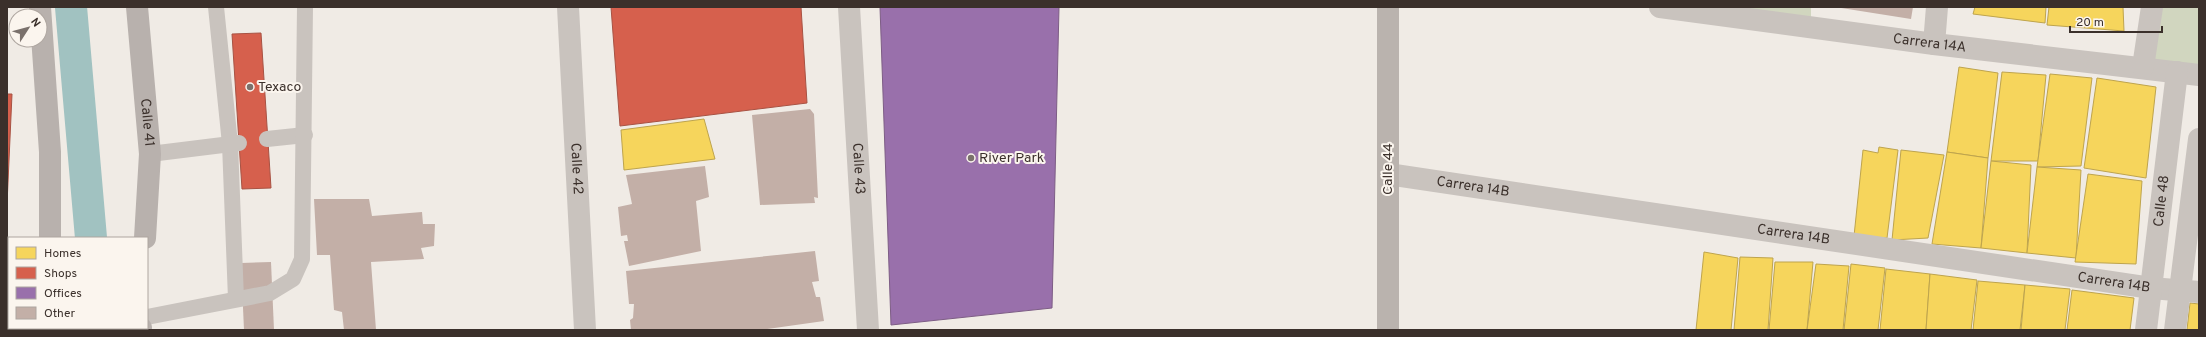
<svg xmlns="http://www.w3.org/2000/svg" width="2206" height="337" font-family="Overpass,sans-serif">
<style>
.green{fill:#d1d6bf}
.homes{fill:#f6d55c;stroke:#bea44d}
.shops{fill:#d6604d;stroke:#a85243}
.offices{fill:#9970ab;stroke:#7d5d85}
.lines{fill:none;stroke-linecap:round;stroke-linejoin:round}
.canal{stroke:#a1c2c1;stroke-width:32}
.building{fill:#c3afa7}
.lane{stroke:#c9c3be;stroke-width:16}
.street{stroke:#c9c3be;stroke-width:22}
.secondary{stroke:#bab3ae;stroke-width:22}
.primary{stroke:#b8b1ad;stroke-width:22}
.poi-dot{fill:#7a716c;stroke:#fbf5ee;stroke-width:1.5}
.labels{text-anchor:middle;dominant-baseline:central;stroke-width:4;stroke-linejoin:round;paint-order:stroke}
.street-label{font-size:14px;fill:#3b302b;stroke:#fbf5ee}
.poi-label{font-size:14px;fill:#3b302b;stroke:#fbf5ee;text-anchor:start}
</style>
<rect width="100%" height="100%" fill="#f0ebe5"/>
<g class="green">
<path d="M 1714,7 L 1811,7 L 1811,17 Z"/>
<path d="M 2154,7 L 2199,7 L 2199,68 L 2145,61 Z"/>
</g>
<g class="homes">
<path d="M 1975,7 L 2046,7 L 2045,23 L 1973,14 Z"/>
<path d="M 2049,7 L 2123,7 L 2124,31 L 2047,25 Z"/>
<path d="M 1959,67 L 1998,73 L 1988,158 L 1947,152 Z"/>
<path d="M 2002,72 L 2046,75 L 2038,161 L 1991,161 Z"/>
<path d="M 2050,74 L 2092,78 L 2081,166 L 2037,167 Z"/>
<path d="M 2097,78 L 2156,87 L 2146,178 L 2084,168 Z"/>
<path d="M 704,119 L 715,159 L 624,170 L 621,130 Z"/>
<path d="M 1879,147 L 1898,150 L 1887,238 L 1854,236 L 1863,150 L 1878,153 Z"/>
<path d="M 1901,150 L 1944,155 L 1928,238 L 1892,240 Z"/>
<path d="M 1947,152 L 1988,158 L 1981,248 L 1932,244 Z"/>
<path d="M 1991,161 L 2031,165 L 2027,253 L 1981,248 Z"/>
<path d="M 2037,167 L 2081,170 L 2076,258 L 2027,253 Z"/>
<path d="M 2088,174 L 2142,181 L 2136,264 L 2075,262 Z"/>
<path d="M 1704,252 L 1738,258 L 1731,330 L 1696,330 Z"/>
<path d="M 1740,257 L 1773,258 L 1768,330 L 1734,330 Z"/>
<path d="M 1775,262 L 1813,262 L 1807,330 L 1769,330 Z"/>
<path d="M 1816,264 L 1849,266 L 1843,330 L 1807,330 Z"/>
<path d="M 1851,264 L 1885,268 L 1878,330 L 1844,330 Z"/>
<path d="M 1886,269 L 1930,274 L 1926,330 L 1880,330 Z"/>
<path d="M 1930,274 L 1977,280 L 1971,330 L 1926,330 Z"/>
<path d="M 1978,281 L 2025,285 L 2020,330 L 1973,330 Z"/>
<path d="M 2025,285 L 2070,289 L 2065,330 L 2021,330 Z"/>
<path d="M 2072,290 L 2134,298 L 2130,330 L 2067,330 Z"/>
<path d="M 2190,303 L 2199,304 L 2199,330 L 2187,330 Z"/>
</g>
<g class="shops">
<path d="M 611,7 L 801,7 L 807,103 L 620,126 Z"/>
<path d="M 261,33 L 271,188 L 242,189 L 232,34 Z"/>
<path d="M 7,94 L 12,94 L 7,204 Z"/>
</g>
<path class="offices" d="M 880,7 L 1059,7 L 1052,308 L 891,325 Z"/>
<g class="lines">
<g class="canal">
<path d="M 71,7 L 91,238"/>
<path d="M 83,330 L 84,328"/>
</g>
</g>
<g class="building">
<path d="M 1835,7 L 1913,7 L 1911,19 Z"/>
<path d="M 810,109 L 814,114 L 818,198 L 814,197 L 815,203 L 760,205 L 752,115 Z"/>
<path d="M 705,166 L 709,197 L 696,201 L 701,251 L 629,266 L 624,241 L 628,241 L 627,235 L 621,236 L 618,207 L 632,204 L 626,175 Z"/>
<path d="M 314,199 L 369,199 L 372,216 L 422,212 L 423,224 L 435,224 L 434,246 L 421,248 L 424,259 L 371,262 L 376,330 L 344,330 L 342,312 L 334,310 L 330,255 L 317,255 Z"/>
<path d="M 815,251 L 819,281 L 812,282 L 816,297 L 820,297 L 824,321 L 761,330 L 631,330 L 630,320 L 633,318 L 634,304 L 629,304 L 626,271 Z"/>
<path d="M 271,262 L 274,330 L 244,330 L 241,263 Z"/>
</g>
<g class="lines">
<g class="lane">
<path d="M 216,7 L 230,144 L 236,299"/>
<path d="M 267,139 L 305,135"/>
<path d="M 150,154 L 239,143"/>
<path d="M 147,317 L 270,293 L 293,279 L 302,259 L 305,7"/>
</g>
<g class="street">
<path id="s1" d="M 568,7 L 585,330"/>
<path id="s2" d="M 849,7 L 868,330"/>
<path id="s3" d="M 1660,7 L 1934,44 L 2199,75"/>
<path d="M 1934,44 L 1937,7"/>
<path d="M 2143,67 L 2152,7"/>
<path id="s4" d="M 1388,174 L 2151,288 L 2199,292"/>
<path id="s5" d="M 2146,330 L 2177,72"/>
<path d="M 2175,330 L 2199,139"/>
</g>
<path class="secondary" d="M 1388,7 L 1388,330"/>
<g class="primary">
<path d="M 40,7 L 50,152 L 50,238"/>
<path id="s6" d="M 137,7 L 150,154 L 145,238"/>
<path d="M 47,330 L 47,328"/>
<path d="M 140,330 L 141,328"/>
</g>
</g>
<g class="poi-dot">
<circle cx="250" cy="87" r="4"/>
<circle cx="971" cy="158" r="4"/>
</g>
<g class="labels">
<g class="street-label">
<text stroke="none"><textPath href="#s3" startOffset="272">Carrera 14A</textPath></text>
<text stroke="none"><textPath href="#s6" startOffset="116">Calle 41</textPath></text>
<text stroke="none"><textPath href="#s1" startOffset="162">Calle 42</textPath></text>
<text stroke="none"><textPath href="#s2" startOffset="162">Calle 43</textPath></text>
<text transform="translate(1388 169) rotate(-90)">Calle 44</text>
<text stroke="none"><textPath href="#s4" startOffset="86">Carrera 14B</textPath></text>
<text stroke="none"><textPath href="#s5" startOffset="130">Calle 48</textPath></text>
<text stroke="none"><textPath href="#s4" startOffset="410">Carrera 14B</textPath></text>
<text stroke="none"><textPath href="#s4" startOffset="734">Carrera 14B</textPath></text>
</g>
<g class="poi-label">
<text x="258" y="87">Texaco</text>
<text x="979" y="158">River Park</text>
</g>
</g>
<rect width="2206" height="337" fill="none" stroke="#3b302b" stroke-width="16"/>
<rect x="8" y="237" width="140" height="92" fill="#fbf5ee" stroke="#aea6a0"/>
<rect x="16" y="247" width="20" height="12" fill="#f6d55c" stroke="#aea6a0"/>
<text x="44" y="257" font-size="12" fill="#3b302b">Homes</text>
<rect x="16" y="267" width="20" height="12" fill="#d6604d" stroke="#aea6a0"/>
<text x="44" y="277" font-size="12" fill="#3b302b">Shops</text>
<rect x="16" y="287" width="20" height="12" fill="#9970ab" stroke="#aea6a0"/>
<text x="44" y="297" font-size="12" fill="#3b302b">Offices</text>
<rect x="16" y="307" width="20" height="12" fill="#c3afa7" stroke="#aea6a0"/>
<text x="44" y="317" font-size="12" fill="#3b302b">Other</text>
<g transform="translate(28 28) rotate(54)"><circle r="19" fill="#fbf5ee" stroke="#aea6a0"/>
<path d="M0-3L7 15L0 10L-7 15Z" fill="#7a716c"/>
<text y="-6" font-size="11" font-weight="bold" text-anchor="middle" fill="#3b302b">N</text>
</g>
<path d="M2070 26v6h92v-6" fill="none" stroke="#3b302b" stroke-width="2"/>
<text x="2076" y="26" font-size="12" fill="#3b302b" stroke="#fbf5ee" stroke-width="3" paint-order="stroke">20 m</text>
</svg>
